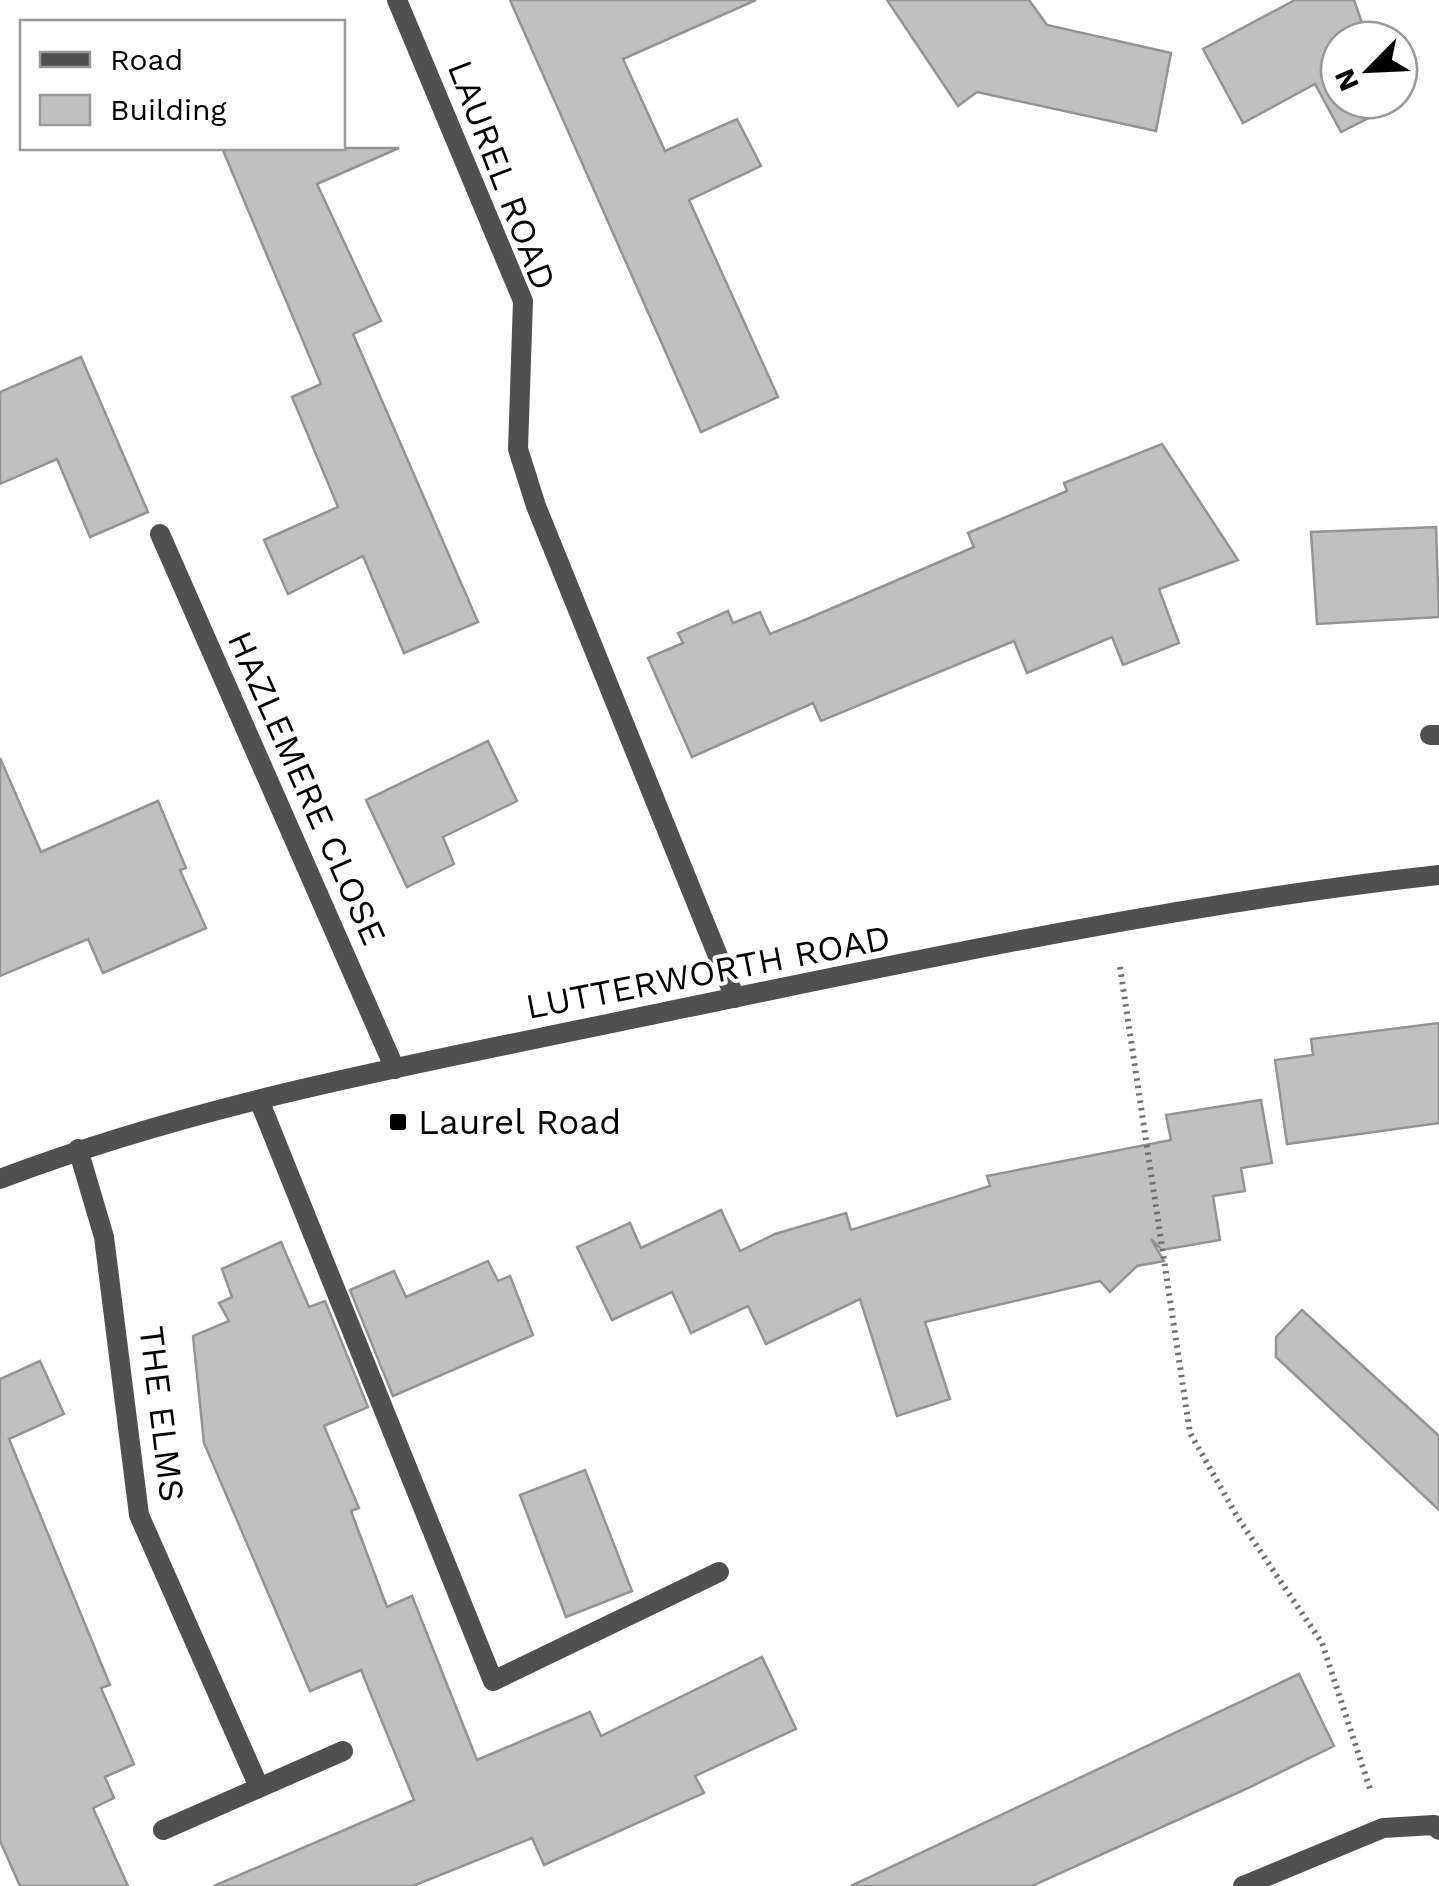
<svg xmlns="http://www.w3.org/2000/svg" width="1439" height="1886" font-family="'Work Sans',sans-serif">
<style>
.building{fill:#c0c0c0;stroke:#949494;stroke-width:2.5}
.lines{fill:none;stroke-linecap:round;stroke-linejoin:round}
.path{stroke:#727272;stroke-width:6;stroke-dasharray:2.5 5;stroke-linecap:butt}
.service{stroke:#505050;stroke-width:20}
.minor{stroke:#505050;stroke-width:20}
.tertiary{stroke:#505050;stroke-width:20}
.poi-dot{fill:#000;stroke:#fff;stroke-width:4}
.labels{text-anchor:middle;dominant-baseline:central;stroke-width:8;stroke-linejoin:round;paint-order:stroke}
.street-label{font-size:35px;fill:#000;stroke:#fff}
.poi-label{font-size:35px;fill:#000;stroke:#fff;text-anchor:start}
</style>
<rect width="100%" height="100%" fill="#fff"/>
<g class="building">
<path d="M 510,0 L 756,0 L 623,59 L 665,151 L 737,119 L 761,166 L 689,200 L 778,397 L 701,432 Z"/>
<path d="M 887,0 L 1029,0 L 1047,25 L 1171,53 L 1156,131 L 977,92 L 958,106 Z"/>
<path d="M 1295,0 L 1354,0 L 1368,40 L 1339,40 L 1339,100 L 1390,100 L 1392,106 L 1341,132 L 1315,84 L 1243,123 L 1203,49 Z"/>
<path d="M 222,148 L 399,148 L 317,184 L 381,321 L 353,334 L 478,622 L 404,653 L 363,556 L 288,594 L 264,540 L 338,507 L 292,397 L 321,384 Z"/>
<path d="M 81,357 L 148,512 L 90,537 L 57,459 L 0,484 L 0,392 Z"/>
<path d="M 1162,444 L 1238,560 L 1159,589 L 1179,643 L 1123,665 L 1112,637 L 1027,673 L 1014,641 L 821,721 L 813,703 L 692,757 L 648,658 L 683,643 L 678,633 L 728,611 L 733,623 L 760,612 L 770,634 L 807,619 L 974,547 L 968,533 L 1067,491 L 1064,483 Z"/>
<path d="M 1436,527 L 1439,617 L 1317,624 L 1311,532 Z"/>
<path d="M 488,741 L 517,801 L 443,837 L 454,864 L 407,887 L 366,800 Z"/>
<path d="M 0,758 L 41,852 L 158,801 L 186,868 L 180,870 L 206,928 L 103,973 L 88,939 L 0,976 Z"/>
<path d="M 1439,1023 L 1439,1123 L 1287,1144 L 1275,1060 L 1313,1055 L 1311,1039 Z"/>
<path d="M 1261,1100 L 1272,1163 L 1241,1168 L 1245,1191 L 1213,1196 L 1220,1240 L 1162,1250 L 1151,1239 L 1164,1261 L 1137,1266 L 1110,1292 L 1100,1281 L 925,1322 L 950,1399 L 897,1416 L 860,1299 L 766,1344 L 748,1306 L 691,1333 L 672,1292 L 612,1320 L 577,1247 L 630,1223 L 641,1248 L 721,1210 L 740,1251 L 775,1234 L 846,1213 L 851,1230 L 990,1186 L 987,1176 L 1171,1140 L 1166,1115 Z"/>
<path d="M 281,1242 L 309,1307 L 325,1301 L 368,1407 L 324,1426 L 359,1508 L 351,1511 L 387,1607 L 412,1596 L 477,1760 L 590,1712 L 601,1736 L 762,1657 L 796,1729 L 695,1776 L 704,1793 L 544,1865 L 532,1838 L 413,1886 L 214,1886 L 414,1800 L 361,1670 L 310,1691 L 204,1443 L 193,1336 L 229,1321 L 219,1303 L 232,1297 L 222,1269 Z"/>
<path d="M 488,1261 L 498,1281 L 510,1276 L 533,1335 L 393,1396 L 350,1290 L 394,1271 L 406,1297 Z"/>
<path d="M 1302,1310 L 1439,1436 L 1439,1510 L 1276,1357 L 1276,1337 Z"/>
<path d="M 40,1361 L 64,1414 L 9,1439 L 110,1685 L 101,1688 L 134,1764 L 105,1777 L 114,1798 L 93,1808 L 128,1886 L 20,1886 L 0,1841 L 0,1379 Z"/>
<path d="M 585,1470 L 632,1591 L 566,1617 L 520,1495 Z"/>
<path d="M 1299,1674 L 1334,1746 L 1248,1788 L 1032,1886 L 851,1886 Z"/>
</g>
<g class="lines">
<path class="path" d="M 1120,967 L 1190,1433 L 1238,1518 L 1322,1643 L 1370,1789"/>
<g class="service">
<path d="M 160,534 L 395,1069"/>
<path d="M 1430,735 L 1439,735"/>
<path d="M 259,1100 L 493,1681 L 719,1572"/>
</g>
<g class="minor">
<path d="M 397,0 L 523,301 L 518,449 L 536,506 L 735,998"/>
<path d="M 78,1149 L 104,1237 L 139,1515 L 259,1787"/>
<path d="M 163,1830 L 343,1751"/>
<path d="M 1243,1886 L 1383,1828 L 1434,1825 L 1439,1830"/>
</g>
<path class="tertiary" d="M 0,1179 C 205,1101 422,1063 636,1018 C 898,964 1174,904 1439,875"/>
</g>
<rect class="poi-dot" x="388" y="1112" width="20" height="20" rx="5"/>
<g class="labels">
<g class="street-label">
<text transform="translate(502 175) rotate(69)">LAUREL ROAD</text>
<text transform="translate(307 788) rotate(66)">HAZLEMERE CLOSE</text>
<text transform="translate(708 972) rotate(-11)">LUTTERWORTH ROAD</text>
<text transform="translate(162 1414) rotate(83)">THE ELMS</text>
</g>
<g class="poi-label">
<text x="418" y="1122">Laurel Road</text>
</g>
</g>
<rect x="20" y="20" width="325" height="130" fill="#ffffff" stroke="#999999" stroke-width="2.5"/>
<rect x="40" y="52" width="50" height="15" fill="#505050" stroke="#999999" stroke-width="2.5"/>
<text x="110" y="70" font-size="30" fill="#000000">Road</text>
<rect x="40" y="95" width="50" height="30" fill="#c0c0c0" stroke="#999999" stroke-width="2.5"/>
<text x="110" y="120" font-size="30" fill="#000000">Building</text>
<g transform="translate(1369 70) rotate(246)"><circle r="48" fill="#ffffff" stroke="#999999" stroke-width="2.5"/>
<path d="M0-8L18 38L0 25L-18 38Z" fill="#000000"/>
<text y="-15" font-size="28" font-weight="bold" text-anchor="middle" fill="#000000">N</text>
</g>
</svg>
